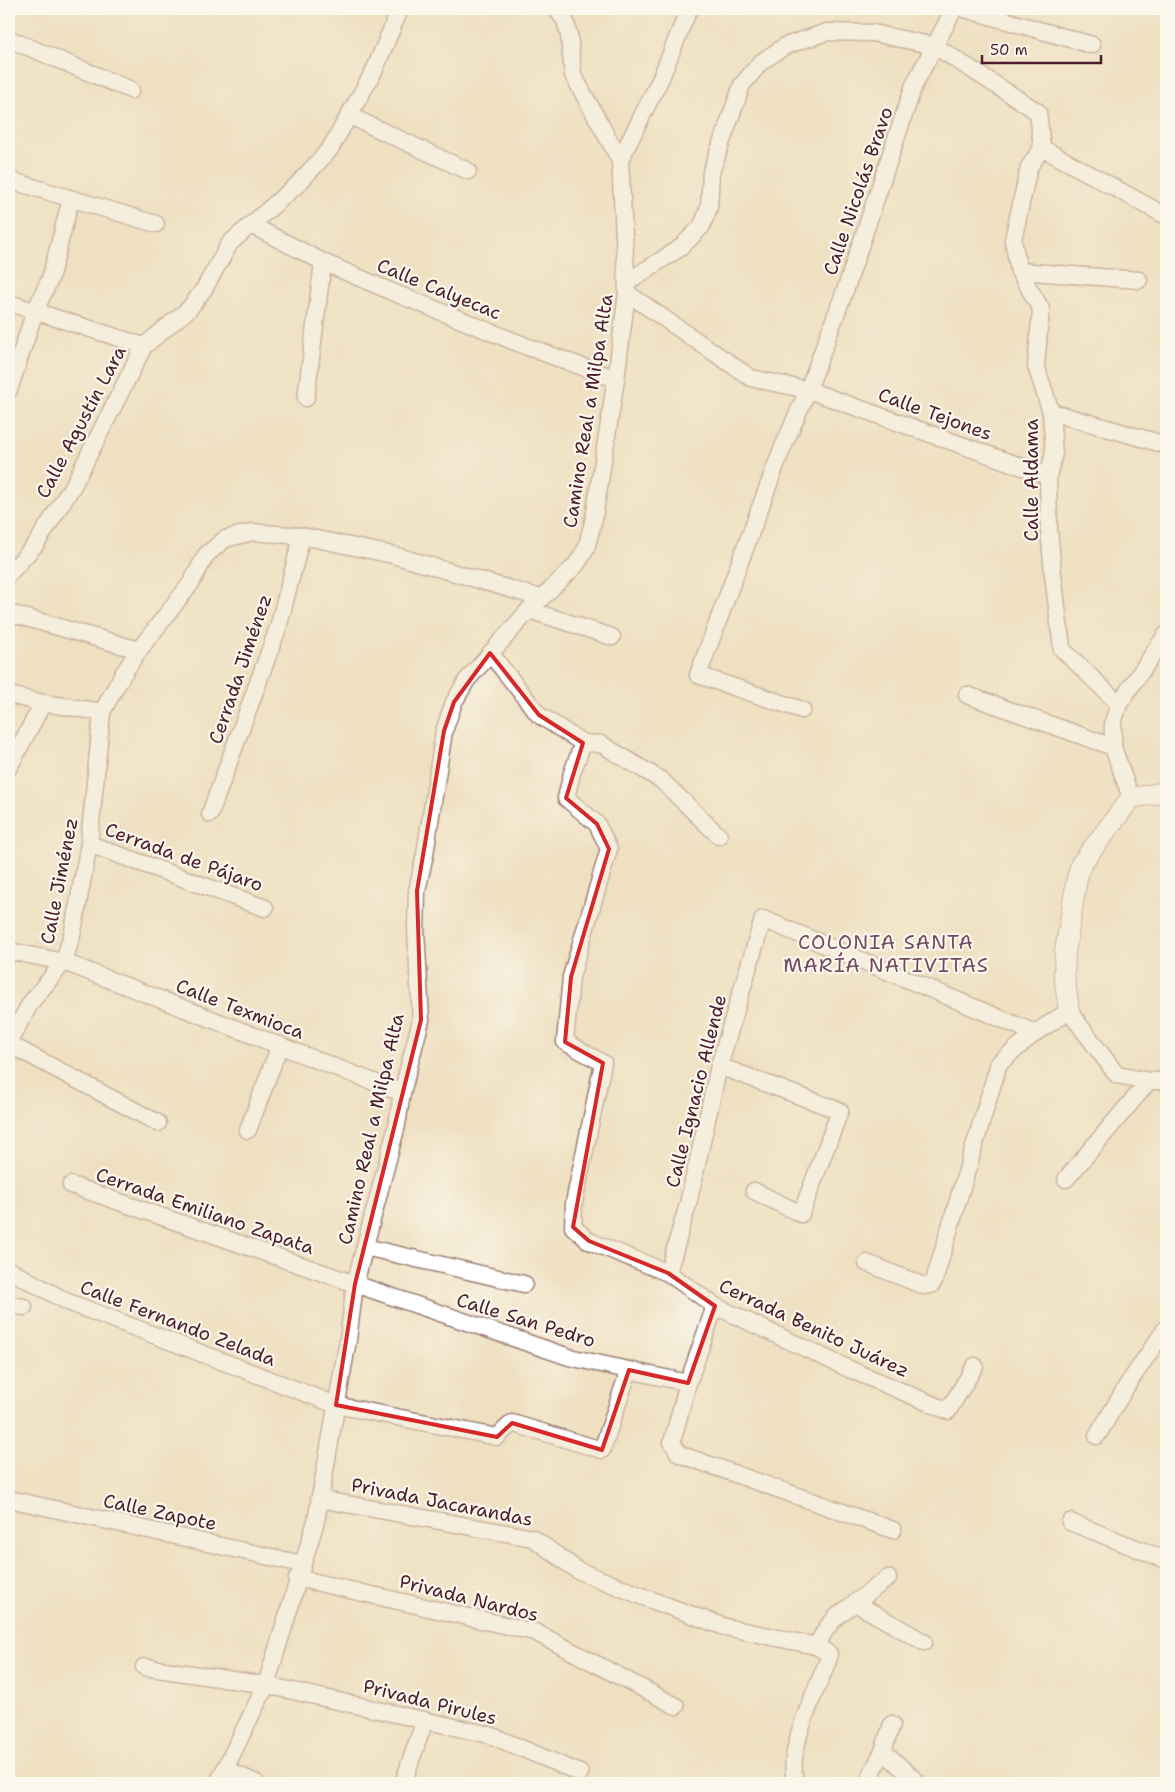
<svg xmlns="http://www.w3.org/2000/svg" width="1175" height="1792" font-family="'Shantell Sans',sans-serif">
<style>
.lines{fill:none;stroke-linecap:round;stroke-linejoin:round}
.minor-casing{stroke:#9c8076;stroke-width:19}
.tertiary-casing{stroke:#9c8076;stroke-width:22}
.minor{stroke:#fff;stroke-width:16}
.tertiary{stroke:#fff;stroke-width:20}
.marked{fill:none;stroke:#d62828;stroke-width:4;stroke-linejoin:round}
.labels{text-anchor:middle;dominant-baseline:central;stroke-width:4.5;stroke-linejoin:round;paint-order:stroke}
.street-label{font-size:19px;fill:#4a1f2b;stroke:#fbf7ec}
.neighbourhood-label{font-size:20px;letter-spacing:1px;fill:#724a5f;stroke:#fbf7ec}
</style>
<rect width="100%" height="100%" fill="#fbf7ec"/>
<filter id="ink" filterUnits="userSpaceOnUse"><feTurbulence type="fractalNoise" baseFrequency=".02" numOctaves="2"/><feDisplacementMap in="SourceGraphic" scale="10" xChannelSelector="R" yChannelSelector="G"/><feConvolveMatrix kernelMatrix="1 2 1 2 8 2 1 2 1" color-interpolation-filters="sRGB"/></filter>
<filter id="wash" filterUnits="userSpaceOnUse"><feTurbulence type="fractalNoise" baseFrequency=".0096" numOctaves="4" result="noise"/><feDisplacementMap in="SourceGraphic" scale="20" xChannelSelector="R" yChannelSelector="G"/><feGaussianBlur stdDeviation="1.12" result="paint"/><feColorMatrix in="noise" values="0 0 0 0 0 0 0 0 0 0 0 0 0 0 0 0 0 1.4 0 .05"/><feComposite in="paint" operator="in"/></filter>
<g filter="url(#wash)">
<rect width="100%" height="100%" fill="#efe0c1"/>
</g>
<g filter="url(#ink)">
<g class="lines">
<g class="minor-casing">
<g id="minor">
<path d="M 965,9 L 1092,45"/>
<path d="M 9,39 L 131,90"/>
<path d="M 350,116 L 468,171"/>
<path d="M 1042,148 L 1029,167 L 1013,240 L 1019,271 L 1041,309 L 1036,366 L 1051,412 L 1054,453 L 1048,476 L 1049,529 L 1053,574 L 1062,649 L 1119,704"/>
<path d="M 1042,148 L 1166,216"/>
<path d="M 620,160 L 660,80 L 689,9"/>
<path d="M 9,180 L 156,224"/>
<path d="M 251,225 L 323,262 L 390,291 L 528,347 L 616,379"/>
<path d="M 1019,271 L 1139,280"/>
<path d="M 627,282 L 680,248 L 702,226 L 709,207 L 711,172 L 742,85 L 760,63 L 785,46 L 827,32 L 873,33 L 935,46 L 1038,112 L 1042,148"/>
<path d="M 627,293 L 751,378 L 808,390 L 1048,476"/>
<path d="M 9,303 L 144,346"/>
<path d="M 9,390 L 35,311 L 50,279 L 71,199"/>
<path d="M 306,398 L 323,262"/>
<path d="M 1051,412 L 1166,445"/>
<path d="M 9,574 L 36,544 L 74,484 L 144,346 L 189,309 L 204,289 L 230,243 L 298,184 L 330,149 L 374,71 L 400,9"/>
<path d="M 529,610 L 612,637"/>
<path d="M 9,613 L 139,650"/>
<path d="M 490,653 L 539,715 L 583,743"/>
<path d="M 9,695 L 43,703 L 102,712"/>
<path d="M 967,695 L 1113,747"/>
<path d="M 802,710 L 698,675 L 780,454 L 808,390 L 847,285 L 914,85 L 954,9"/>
<path d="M 583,743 L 572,773 L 566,798 L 597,824 L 609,849 L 571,977 L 565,1042 L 603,1063 L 574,1203 L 573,1227 L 589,1241 L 668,1273 L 715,1306 L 849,1369 L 948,1411 L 975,1366"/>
<path d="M 583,743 L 601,744 L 661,780 L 719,836"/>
<path d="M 9,767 L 43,703"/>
<path d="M 1131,798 L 1113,747 L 1113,722 L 1119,704 L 1166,635"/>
<path d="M 210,814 L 278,628 L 302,536"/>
<path d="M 89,844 L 265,908"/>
<path d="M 9,951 L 64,962 L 402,1093"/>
<path d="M 9,1042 L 31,1002 L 64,962 L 73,931 L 89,844 L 102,712 L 123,674 L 139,650 L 191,583 L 206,555 L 225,539 L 252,532 L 302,536 L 393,555 L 541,598"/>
<path d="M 9,1044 L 158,1123"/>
<path d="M 719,1066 L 840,1111 L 801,1214 L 754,1191"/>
<path d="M 248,1130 L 280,1045"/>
<path d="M 1066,1179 L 1149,1081"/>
<path d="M 71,1185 L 355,1284 L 569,1357 L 688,1383"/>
<path d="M 365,1247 L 524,1284"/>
<path d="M 867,1263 L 924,1286 L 931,1285 L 934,1281 L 999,1063 L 1035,1033 L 1069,1011 L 1117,1075 L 1149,1081 L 1166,1081"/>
<path d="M 9,1270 L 68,1302 L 336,1405 L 497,1437 L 512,1423 L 602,1450 L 629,1370"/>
<path d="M 668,1273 L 688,1204 L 719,1066 L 763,919 L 1035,1033"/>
<path d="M 9,1305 L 24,1307"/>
<path d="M 715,1306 L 688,1383 L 672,1442 L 679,1454 L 893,1530"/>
<path d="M 1097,1436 L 1128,1384 L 1166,1328"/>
<path d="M 9,1499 L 302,1564"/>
<path d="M 319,1499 L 533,1538 L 577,1570 L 654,1601 L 725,1627 L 816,1646 L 829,1654 L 829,1658 C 817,1689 784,1753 796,1783"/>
<path d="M 1070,1522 L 1166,1560"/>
<path d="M 297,1578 L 535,1632 L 676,1706"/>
<path d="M 855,1603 L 924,1642"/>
<path d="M 816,1646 L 826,1629 L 836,1617 L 888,1578"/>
<path d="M 144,1667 L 266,1685 L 490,1735 L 580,1773"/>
<path d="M 883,1751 L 918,1783"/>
<path d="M 225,1769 L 256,1783"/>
<path d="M 218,1783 L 266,1685 L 316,1521 L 348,1340 L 355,1284 L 397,1125 L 402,1093 L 421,1020 L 416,930 L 417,891 L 425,854 L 444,731 L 454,702 L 467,680 L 529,610 L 576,565 L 586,549 L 594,518 L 616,379 L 627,293 L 620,160 L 573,75 L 569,35 L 565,20 L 556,9"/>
<path d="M 403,1783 L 425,1720"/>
<path d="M 867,1783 L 883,1751 L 892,1724"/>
</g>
</g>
<g class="tertiary-casing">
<path id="tertiary" d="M 1069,1011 L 1064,975 L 1065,952 L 1077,878 L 1081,864 L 1131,798 L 1166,792"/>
</g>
<use href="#minor" class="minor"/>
<use href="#tertiary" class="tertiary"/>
</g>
</g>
<path d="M0 0H1175V1792H0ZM 490,653 L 539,715 L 583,743 L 566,798 L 597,824 L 609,849 L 571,977 L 565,1042 L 603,1063 L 573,1227 L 589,1241 L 668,1273 L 715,1306 L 688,1383 L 629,1370 L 602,1450 L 512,1423 L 497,1437 L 336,1405 L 355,1284 L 421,1020 L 417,891 L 444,731 L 454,702 Z" fill="#efe0c1" fill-opacity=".55" fill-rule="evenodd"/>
<path class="marked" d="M 490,653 L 539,715 L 583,743 L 566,798 L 597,824 L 609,849 L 571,977 L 565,1042 L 603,1063 L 573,1227 L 589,1241 L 668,1273 L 715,1306 L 688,1383 L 629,1370 L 602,1450 L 512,1423 L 497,1437 L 336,1405 L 355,1284 L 421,1020 L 417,891 L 444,731 L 454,702 Z"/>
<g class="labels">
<g class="street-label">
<text transform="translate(858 191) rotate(-71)">Calle Nicolás Bravo</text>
<text transform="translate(439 289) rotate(22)">Calle Calyecac</text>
<text transform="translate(588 411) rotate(-81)">Camino Real a Milpa Alta</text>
<text transform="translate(935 414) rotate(20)">Calle Tejones</text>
<text transform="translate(81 422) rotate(-62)">Calle Agustín Lara</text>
<text transform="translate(1031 480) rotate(-90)">Calle Aldama</text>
<text transform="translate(240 669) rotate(-71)">Cerrada Jiménez</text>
<text transform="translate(184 857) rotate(20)">Cerrada de Pájaro</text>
<text transform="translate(59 881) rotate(-79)">Calle Jiménez</text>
<text transform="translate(240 1009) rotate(21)">Calle Texmioca</text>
<text transform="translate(696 1091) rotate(-76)">Calle Ignacio Allende</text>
<text transform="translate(371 1129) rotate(-77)">Camino Real a Milpa Alta</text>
<text transform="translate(205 1211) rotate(19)">Cerrada Emiliano Zapata</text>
<text transform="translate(526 1320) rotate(17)">Calle San Pedro</text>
<text transform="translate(178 1323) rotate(21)">Calle Fernando Zelada</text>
<text transform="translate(814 1328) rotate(25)">Cerrada Benito Juárez</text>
<text transform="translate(442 1502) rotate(11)">Privada Jacarandas</text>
<text transform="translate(160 1512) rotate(12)">Calle Zapote</text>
<text transform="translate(469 1598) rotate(14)">Privada Nardos</text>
<text transform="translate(430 1702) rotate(14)">Privada Pirules</text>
</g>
<g class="neighbourhood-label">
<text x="886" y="942">COLONIA SANTA<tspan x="886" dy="23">MARÍA NATIVITAS</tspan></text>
</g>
</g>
<rect width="1175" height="1792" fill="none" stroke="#fbf7ec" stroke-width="30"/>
<path d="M982 55v8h119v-8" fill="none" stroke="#4a1f2b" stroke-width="2.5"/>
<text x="990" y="55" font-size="15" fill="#4a1f2b" stroke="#fbf7ec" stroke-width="4" paint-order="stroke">50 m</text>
</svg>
